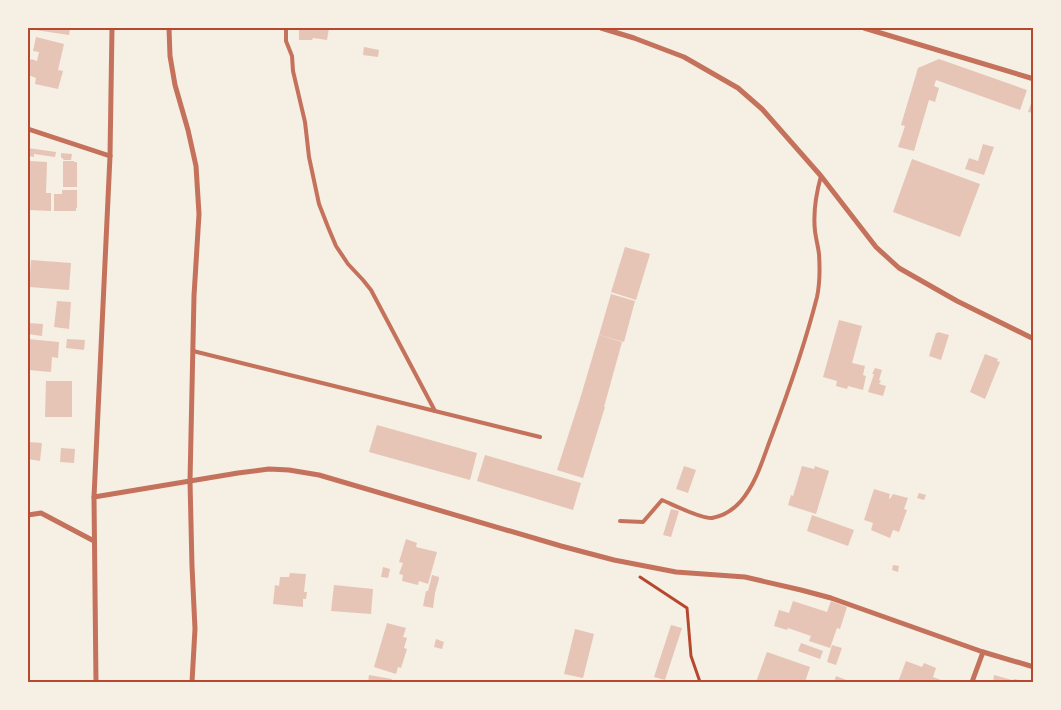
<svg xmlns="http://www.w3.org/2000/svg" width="1061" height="710" font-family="Bitter,serif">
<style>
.building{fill:#e6c5b7}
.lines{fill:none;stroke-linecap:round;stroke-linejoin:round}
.path{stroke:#b5482f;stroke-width:3}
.service{stroke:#c5725c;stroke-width:4}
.minor{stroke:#c5725c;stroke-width:5}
.neatline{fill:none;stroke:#b5482f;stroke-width:2}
</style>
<rect width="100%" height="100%" fill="#f6efe4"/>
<g class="building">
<path d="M 29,28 L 70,28 L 69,35 L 28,29 Z"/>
<path d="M 299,28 L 329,28 L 327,40 L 313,38 L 312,40 L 299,40 Z"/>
<path d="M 36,37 L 64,44 L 58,70 L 63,71 L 58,89 L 35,84 L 36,78 L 28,75 L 28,59 L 31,60 L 31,59 L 37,61 L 39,52 L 33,51 Z"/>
<path d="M 364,47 L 379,50 L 378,57 L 363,55 Z"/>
<path d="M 939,59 L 1027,90 L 1020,110 L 936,80 L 934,86 L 939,88 L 935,102 L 929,100 L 914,151 L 898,147 L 905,126 L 901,125 L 918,68 Z"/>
<path d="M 1033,98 L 1034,98 L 1034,113 L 1028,112 Z"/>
<path d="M 983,144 L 994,147 L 984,175 L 965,169 L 969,158 L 978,161 Z"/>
<path d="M 28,148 L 56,152 L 55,157 L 34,154 L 34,157 L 28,156 Z"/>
<path d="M 61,153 L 72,154 L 71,160 L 64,160 L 61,157 Z"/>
<path d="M 912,159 L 980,184 L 960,237 L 893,212 Z"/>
<path d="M 30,161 L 47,162 L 46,193 L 51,193 L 51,211 L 29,210 Z"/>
<path d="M 63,161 L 74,161 L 74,162 L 77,162 L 77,187 L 63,187 Z"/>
<path d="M 62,190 L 77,190 L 77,208 L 76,208 L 76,211 L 54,211 L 54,194 L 62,194 Z"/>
<path d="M 625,247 L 650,254 L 636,300 L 611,292 Z"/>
<path d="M 31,260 L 71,263 L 69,290 L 29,287 Z"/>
<path d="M 611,294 L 635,301 L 624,342 L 599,335 Z"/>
<path d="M 57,301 L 71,302 L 69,329 L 54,327 Z"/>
<path d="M 839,320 L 862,326 L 852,363 L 865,366 L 863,375 L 866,376 L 863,390 L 848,386 L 847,389 L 836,386 L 837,381 L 823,377 Z"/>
<path d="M 28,323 L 43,324 L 42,336 L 28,334 Z"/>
<path d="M 938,332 L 949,335 L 941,360 L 929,356 L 936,333 L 938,333 Z"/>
<path d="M 599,335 L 622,342 L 604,407 L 605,407 L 583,478 L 557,470 L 580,399 Z"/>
<path d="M 28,339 L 59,342 L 58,358 L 52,357 L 51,372 L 28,370 Z"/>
<path d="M 67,339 L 85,340 L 84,350 L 66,348 Z"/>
<path d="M 985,354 L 998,359 L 997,361 L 1000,362 L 985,399 L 970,392 Z"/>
<path d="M 875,368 L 882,370 L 879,380 L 881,381 L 879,384 L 886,386 L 883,396 L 868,392 L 874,374 L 872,374 Z"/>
<path d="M 46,381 L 72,381 L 72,417 L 45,417 Z"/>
<path d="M 377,425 L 477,453 L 470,480 L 369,452 Z"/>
<path d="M 28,442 L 42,443 L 40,461 L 28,459 Z"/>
<path d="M 61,448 L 75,449 L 74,463 L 60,462 Z"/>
<path d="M 485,455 L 581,483 L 573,510 L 477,481 Z"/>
<path d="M 684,466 L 696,470 L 688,493 L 676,489 Z"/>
<path d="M 802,466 L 814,469 L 815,466 L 829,471 L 816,514 L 788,505 L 791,495 L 793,496 Z"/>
<path d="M 874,489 L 890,494 L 889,498 L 890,499 L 893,494 L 908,498 L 904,509 L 907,510 L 899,532 L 893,530 L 890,538 L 871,530 L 873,523 L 864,520 Z"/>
<path d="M 919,493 L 926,495 L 924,500 L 917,498 Z"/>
<path d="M 671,509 L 679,511 L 671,537 L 663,535 Z"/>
<path d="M 812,515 L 854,530 L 848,546 L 807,531 Z"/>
<path d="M 406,539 L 417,543 L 416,547 L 437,552 L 428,584 L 419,581 L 418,585 L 402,581 L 403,575 L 399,574 L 403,563 L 399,562 Z"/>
<path d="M 893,565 L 899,566 L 898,572 L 892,570 Z"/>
<path d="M 383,567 L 390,569 L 388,578 L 381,577 Z"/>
<path d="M 290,573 L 306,574 L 304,592 L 307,592 L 306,599 L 303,599 L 303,607 L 273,604 L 275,585 L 279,586 L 280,577 L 289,577 Z"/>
<path d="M 432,575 L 439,577 L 439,579 L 435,593 L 433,608 L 423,606 L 426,591 L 428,591 Z"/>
<path d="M 334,585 L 373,589 L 371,614 L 331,611 Z"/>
<path d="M 793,601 L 827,612 L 831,601 L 847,607 L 840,629 L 837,628 L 830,648 L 809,641 L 811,636 L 788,628 L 787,630 L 774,626 L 779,610 L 789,613 Z"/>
<path d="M 387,623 L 406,628 L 403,637 L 407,638 L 404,648 L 407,649 L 401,668 L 398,667 L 396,674 L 374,667 Z"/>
<path d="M 671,625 L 682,628 L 665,680 L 654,677 Z"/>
<path d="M 575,629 L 594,634 L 583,678 L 564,674 Z"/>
<path d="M 436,639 L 444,642 L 442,649 L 434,647 Z"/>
<path d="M 801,643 L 823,651 L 820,659 L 798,651 Z"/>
<path d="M 832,645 L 842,648 L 836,665 L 827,662 Z"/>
<path d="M 767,652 L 810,667 L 805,682 L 756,682 Z"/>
<path d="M 906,661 L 922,667 L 924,663 L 936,668 L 933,677 L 941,680 L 941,682 L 898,682 Z"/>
<path d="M 369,675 L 392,679 L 391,682 L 368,682 Z"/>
<path d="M 994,675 L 1012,680 L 1015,679 L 1027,682 L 993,682 Z"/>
<path d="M 836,676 L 849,681 L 848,682 L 834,682 Z"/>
</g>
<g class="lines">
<path class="path" d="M 640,577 L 687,608 L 691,656 L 700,682"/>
<g class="service">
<path d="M 286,28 L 286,41 L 292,56 L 293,71 L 305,122 L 309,157 L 319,204 L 328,227 L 336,246 L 348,264 L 363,280 L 371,290 L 435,411"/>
<path d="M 193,351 L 540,437"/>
<path d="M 620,521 L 643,522 L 662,500 C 674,505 701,519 712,518 C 723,516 734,509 741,501 C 757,482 763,458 772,435 C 789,390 805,344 817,297 C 820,283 820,269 819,254 C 818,246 816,239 815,231 C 813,213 816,194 821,176"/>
</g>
<g class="minor">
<path d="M 169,28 L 170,56 L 175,85 L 188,130 L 196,166 L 199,214 L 194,296 L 190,481 L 192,566 L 195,629 L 192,682"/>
<path d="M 601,28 L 634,38 L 684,57 L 738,88 L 762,109 L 821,176 L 876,247 L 899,268 L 957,301 L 1034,339"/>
<path d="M 864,28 L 1034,79"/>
<path d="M 28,129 L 110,156"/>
<path d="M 94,497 L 238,473 L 269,469 L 289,470 L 319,475 L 561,546 L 614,560 L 676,572 L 745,577 L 801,590 L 831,598 L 983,652 L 1034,667"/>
<path d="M 28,515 L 41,513 L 94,541"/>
<path d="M 96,682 L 94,497 L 110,156 L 112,28"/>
<path d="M 972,682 L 983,652"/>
</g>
</g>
<rect width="1061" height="710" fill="none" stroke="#f6efe4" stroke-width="58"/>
<rect x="29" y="29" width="1003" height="652" class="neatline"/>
</svg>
